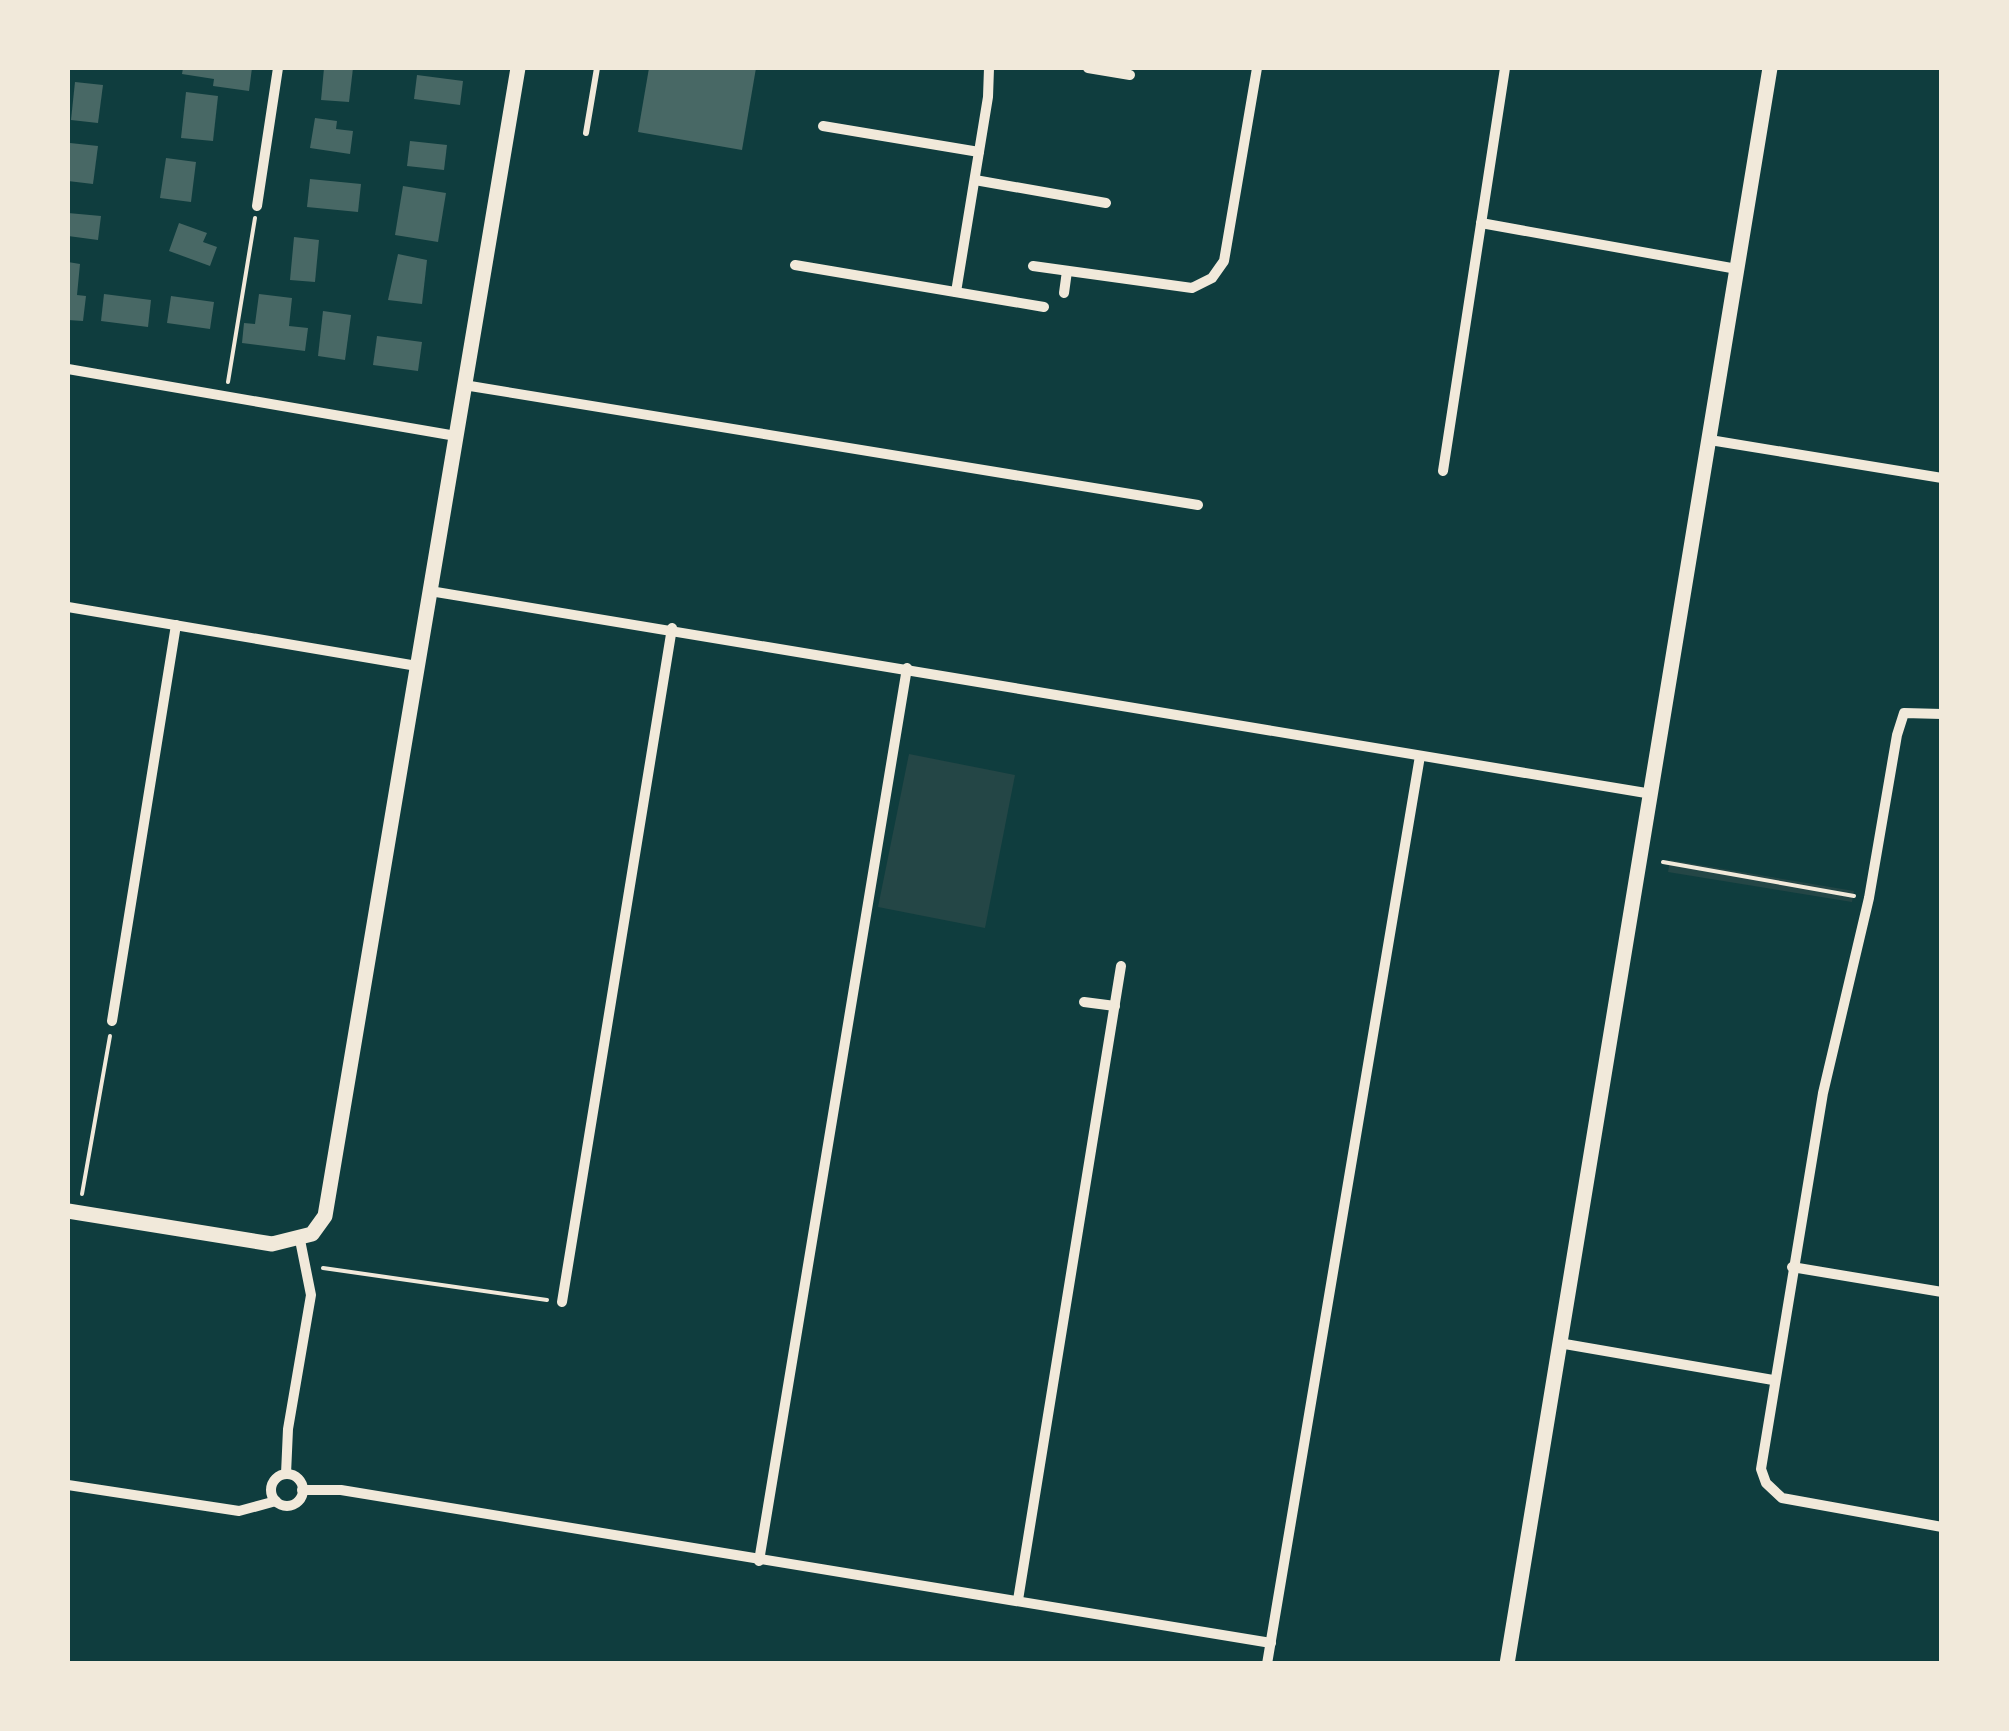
<svg xmlns="http://www.w3.org/2000/svg" width="2009" height="1731" font-family="Quicksand,sans-serif">
<style>
.green{fill:#244646}
.building{fill:#486865}
.lines{fill:none;stroke-linecap:round;stroke-linejoin:round}
.path{stroke:#f1e9da;stroke-width:4}
.service{stroke:#f1e9da;stroke-width:6}
.minor{stroke:#f1e9da;stroke-width:10}
.tertiary{stroke:#f1e9da;stroke-width:15}
</style>
<rect width="100%" height="100%" fill="#0f3d3e"/>
<g class="green">
<path d="M 909,754 L 1015,775 L 985,928 L 878,907 Z"/>
<path d="M 1670,860 L 1854,891 L 1852,902 L 1668,872 Z"/>
</g>
<g class="building">
<path d="M 183,68 L 252,68 L 249,91 L 213,86 L 214,79 L 182,74 Z"/>
<path d="M 324,68 L 353,68 L 349,102 L 321,100 Z"/>
<path d="M 649,68 L 756,68 L 742,150 L 638,132 Z"/>
<path d="M 417,75 L 463,81 L 460,105 L 414,99 Z"/>
<path d="M 75,82 L 103,85 L 98,123 L 71,120 Z"/>
<path d="M 186,92 L 218,96 L 213,141 L 181,138 Z"/>
<path d="M 315,118 L 337,121 L 336,129 L 353,131 L 350,154 L 310,148 Z"/>
<path d="M 410,141 L 447,145 L 444,170 L 407,166 Z"/>
<path d="M 70,143 L 98,146 L 93,184 L 68,181 Z"/>
<path d="M 166,158 L 196,162 L 191,202 L 160,198 Z"/>
<path d="M 310,179 L 361,184 L 358,212 L 307,207 Z"/>
<path d="M 403,186 L 446,193 L 438,242 L 395,235 Z"/>
<path d="M 68,213 L 101,216 L 98,240 L 68,236 Z"/>
<path d="M 179,223 L 207,233 L 203,242 L 217,247 L 210,266 L 169,251 Z"/>
<path d="M 294,237 L 319,240 L 315,282 L 290,280 Z"/>
<path d="M 398,254 L 427,260 L 422,304 L 388,300 Z"/>
<path d="M 68,262 L 80,264 L 77,295 L 86,296 L 83,321 L 68,320 Z"/>
<path d="M 104,294 L 151,300 L 148,327 L 101,321 Z"/>
<path d="M 259,294 L 292,298 L 289,326 L 308,328 L 305,351 L 242,343 L 244,323 L 255,324 Z"/>
<path d="M 171,296 L 214,302 L 210,329 L 167,323 Z"/>
<path d="M 323,311 L 351,315 L 345,360 L 318,356 Z"/>
<path d="M 377,336 L 422,342 L 418,371 L 373,365 Z"/>
</g>
<g class="lines">
<g class="path">
<path d="M 228,382 L 255,218"/>
<path d="M 1663,862 L 1854,896"/>
<path d="M 82,1194 L 110,1036"/>
<path d="M 323,1268 L 547,1300"/>
</g>
<path class="service" d="M 586,133 L 597,68"/>
<g class="minor">
<path d="M 1088,68 L 1130,75"/>
<path d="M 823,126 L 979,152"/>
<path d="M 975,180 L 1106,203"/>
<path d="M 257,206 L 278,68"/>
<path d="M 1481,223 L 1737,269"/>
<path d="M 795,265 L 1044,307"/>
<path d="M 1033,266 L 1192,288 L 1212,278 L 1224,261 L 1257,68"/>
<path d="M 956,292 L 988,97 L 989,68"/>
<path d="M 1064,293 L 1067,271"/>
<path d="M 68,369 L 456,436"/>
<path d="M 464,385 L 1198,505"/>
<path d="M 1710,440 L 1942,478"/>
<path d="M 1443,471 L 1505,68"/>
<path d="M 430,591 L 1652,794"/>
<path d="M 68,607 L 417,666"/>
<path d="M 1942,714 L 1904,713 L 1897,735 L 1869,898 L 1823,1093 L 1761,1469 L 1766,1483 L 1782,1498 L 1942,1527"/>
<path d="M 1084,1002 L 1115,1006"/>
<path d="M 112,1021 L 176,625"/>
<path d="M 1792,1267 L 1942,1292"/>
<path d="M 562,1302 L 672,628"/>
<path d="M 1559,1343 L 1773,1380"/>
<path d="M 286,1474 L 288,1429 L 311,1295 L 300,1240"/>
<circle cx="287" cy="1490" r="16"/>
<path d="M 68,1485 L 239,1511 L 276,1501"/>
<path d="M 302,1490 L 341,1490 L 1271,1643"/>
<path d="M 759,1561 L 907,668"/>
<path d="M 1018,1600 L 1121,966"/>
<path d="M 1267,1664 L 1420,756"/>
</g>
<g class="tertiary">
<path d="M 68,1211 L 272,1244 L 312,1234 L 325,1216 L 518,68"/>
<path d="M 1507,1664 L 1770,68"/>
</g>
</g>
<rect width="2009" height="1731" fill="none" stroke="#f1e9da" stroke-width="140"/>
</svg>
